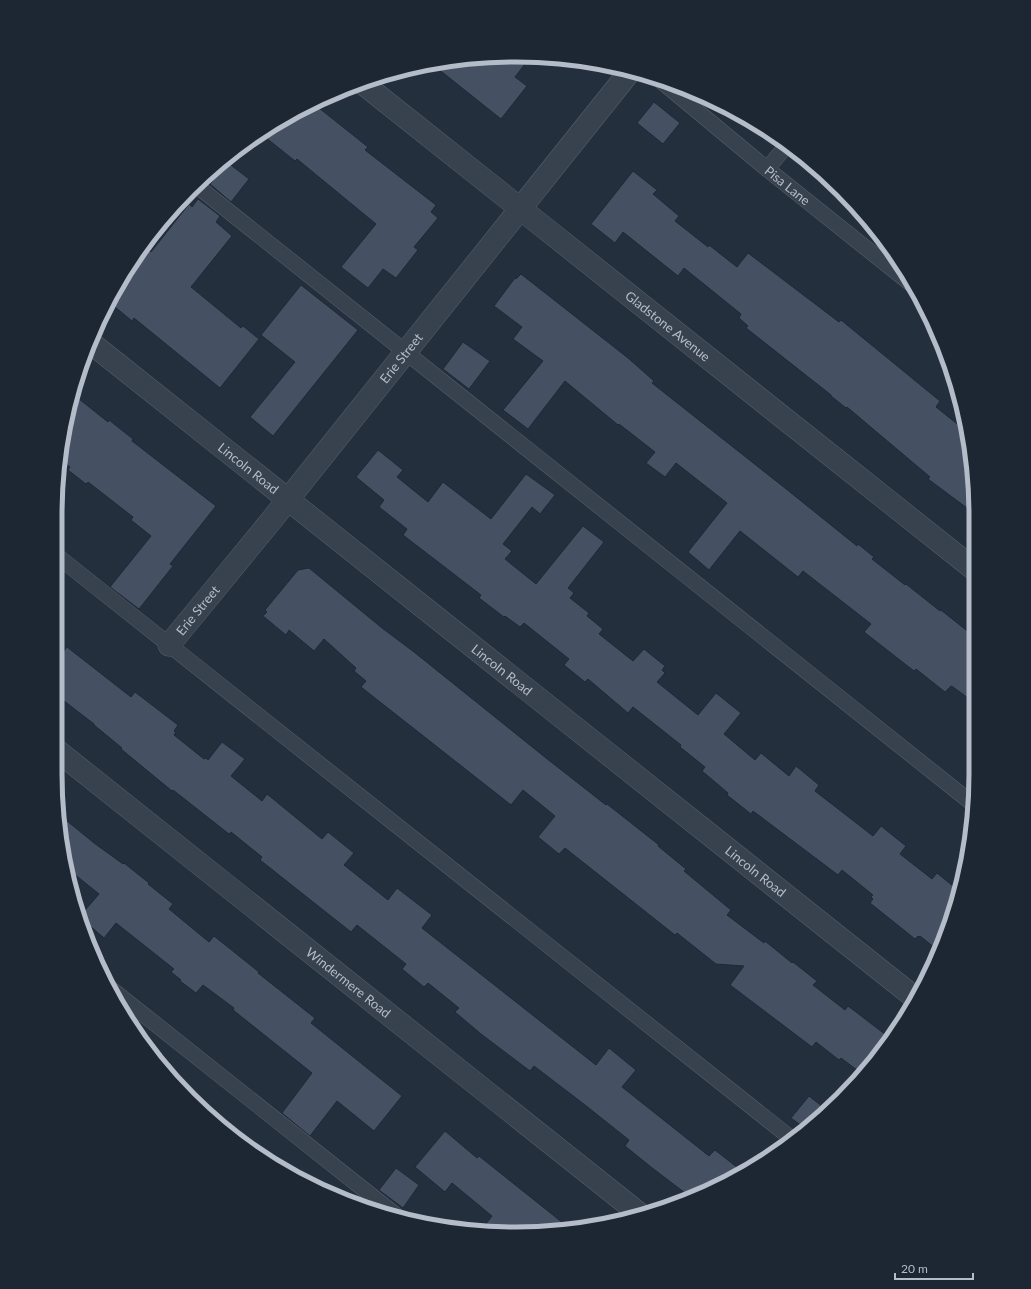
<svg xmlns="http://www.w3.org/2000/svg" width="1031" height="1289" font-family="Lato,sans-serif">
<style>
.building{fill:#455162;stroke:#1f2835}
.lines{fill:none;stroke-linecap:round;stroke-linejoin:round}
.lane-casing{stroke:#565f6c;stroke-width:16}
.street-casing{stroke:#565f6c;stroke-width:23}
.lane{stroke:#38414e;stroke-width:15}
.street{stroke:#38414e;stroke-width:22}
.labels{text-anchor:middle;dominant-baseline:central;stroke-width:3;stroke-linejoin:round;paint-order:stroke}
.street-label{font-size:13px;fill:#b4bcc9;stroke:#1d2633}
.rim{fill:none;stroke:#b4bcc9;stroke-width:5}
</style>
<rect width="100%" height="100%" fill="#242f3e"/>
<g class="building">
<path d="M 531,56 L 515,77 L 527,86 L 501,119 L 432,64 L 456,59 Z"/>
<path d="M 654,102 L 680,123 L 663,144 L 637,123 Z"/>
<path d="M 314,104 L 368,147 L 365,150 L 436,205 L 431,212 L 438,218 L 414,247 L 418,250 L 396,278 L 383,269 L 368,288 L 341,267 L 376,224 L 297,159 L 295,161 L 260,133 L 285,117 Z"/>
<path d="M 227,162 L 249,179 L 231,202 L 210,184 Z"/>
<path d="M 633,171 L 657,190 L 653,194 L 679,216 L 675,221 L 708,247 L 709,245 L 737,267 L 748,253 L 839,322 L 841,320 L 940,401 L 936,407 L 966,431 L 975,485 L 975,514 L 928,479 L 930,477 L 847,407 L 846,408 L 831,396 L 831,395 L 746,328 L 748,326 L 739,318 L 741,314 L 684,268 L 678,276 L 623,232 L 615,243 L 591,224 Z"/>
<path d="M 198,199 L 220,216 L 216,222 L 232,236 L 191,287 L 241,328 L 243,326 L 259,339 L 220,388 L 134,318 L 132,321 L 109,302 L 117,285 L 144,247 L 151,252 L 189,204 L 192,207 Z"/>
<path d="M 521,274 L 628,358 L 654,381 L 652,383 L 790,492 L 857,546 L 858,544 L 874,557 L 872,559 L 905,585 L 906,584 L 940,611 L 941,610 L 976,638 L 976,704 L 953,687 L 951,686 L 945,692 L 916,669 L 914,671 L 864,632 L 871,624 L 803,571 L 798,577 L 740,531 L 709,570 L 688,552 L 727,503 L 676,463 L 665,477 L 646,463 L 655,452 L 619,424 L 618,425 L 565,381 L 528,429 L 503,410 L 543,361 L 513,339 L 522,327 L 494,306 L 515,278 L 516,279 Z"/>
<path d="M 301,285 L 358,330 L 273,436 L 250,417 L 295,362 L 261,335 Z"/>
<path d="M 463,342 L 490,361 L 469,389 L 443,369 Z"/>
<path d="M 74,395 L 108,422 L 109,420 L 133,439 L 132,441 L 216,506 L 170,564 L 173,566 L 139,609 L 110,587 L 151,536 L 131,520 L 133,517 L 88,482 L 86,484 L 68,470 L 70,467 L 61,460 Z"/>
<path d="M 378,450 L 403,470 L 397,477 L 428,502 L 443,482 L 491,519 L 526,474 L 555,495 L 540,514 L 532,507 L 503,544 L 512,551 L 505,559 L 536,584 L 583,526 L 604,542 L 568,588 L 574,593 L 570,598 L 589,613 L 587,616 L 603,629 L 599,634 L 633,661 L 644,649 L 665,666 L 662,670 L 665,673 L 657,682 L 698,715 L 716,693 L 741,713 L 724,734 L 755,760 L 761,753 L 789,776 L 796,766 L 819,785 L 815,791 L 873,836 L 881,826 L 906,846 L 900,854 L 932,879 L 937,873 L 959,891 L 940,952 L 920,936 L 919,937 L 918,936 L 915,939 L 870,903 L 873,899 L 871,897 L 873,895 L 842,870 L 838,875 L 753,811 L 751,814 L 727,795 L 728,793 L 702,771 L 705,767 L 680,747 L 681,745 L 633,707 L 628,713 L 588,679 L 585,682 L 564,665 L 569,659 L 524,623 L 520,627 L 505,616 L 504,617 L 479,598 L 481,595 L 403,535 L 407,529 L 379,507 L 384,500 L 356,477 Z"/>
<path d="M 309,568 L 382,628 L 414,652 L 546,758 L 606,805 L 607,804 L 659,845 L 658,846 L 686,869 L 684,871 L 731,910 L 727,915 L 764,943 L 765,941 L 792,963 L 793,962 L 817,981 L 813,985 L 845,1010 L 848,1006 L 890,1038 L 881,1054 L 867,1069 L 861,1065 L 857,1070 L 841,1058 L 839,1060 L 816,1042 L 812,1047 L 730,985 L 744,966 L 716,964 L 677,933 L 675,935 L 565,848 L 559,854 L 538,837 L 555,816 L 523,790 L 511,805 L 361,687 L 366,681 L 354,671 L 356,668 L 324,639 L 314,651 L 289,630 L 286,635 L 263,616 L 267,612 L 265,610 L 298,570 Z"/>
<path d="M 67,647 L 131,697 L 135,692 L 178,725 L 174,731 L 176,732 L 174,735 L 204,759 L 206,758 L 208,760 L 222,742 L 245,759 L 231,776 L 262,801 L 267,794 L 322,839 L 328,832 L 354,853 L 344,865 L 388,900 L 397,888 L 432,915 L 422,928 L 596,1065 L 609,1048 L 636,1070 L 622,1087 L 709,1156 L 715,1150 L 738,1168 L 736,1170 L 742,1174 L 689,1196 L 651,1167 L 625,1146 L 629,1140 L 585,1105 L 534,1066 L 530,1071 L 481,1034 L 455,1012 L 459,1008 L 428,983 L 424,987 L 402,969 L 406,964 L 357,925 L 351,932 L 260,860 L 262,857 L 231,832 L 229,834 L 173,790 L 172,791 L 121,749 L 122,748 L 94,725 L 94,724 L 55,694 L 55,662 Z"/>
<path d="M 61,816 L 94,843 L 123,864 L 124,863 L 149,883 L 148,884 L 173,904 L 169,909 L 209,942 L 214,936 L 259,972 L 258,973 L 315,1018 L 311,1023 L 402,1096 L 374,1131 L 337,1101 L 310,1136 L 282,1113 L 312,1073 L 233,1010 L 234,1008 L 203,985 L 196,993 L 180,981 L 181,980 L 171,972 L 174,969 L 116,923 L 104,938 L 82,919 L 80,916 L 99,894 L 68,869 Z"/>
<path d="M 809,1096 L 828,1111 L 819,1120 L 806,1129 L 791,1118 Z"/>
<path d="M 445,1131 L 477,1158 L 479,1156 L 568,1227 L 515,1234 L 496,1231 L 486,1224 L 492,1216 L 452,1183 L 445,1192 L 415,1167 Z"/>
<path d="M 396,1168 L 419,1185 L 403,1208 L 379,1190 Z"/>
</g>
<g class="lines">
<g class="lane-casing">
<g id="lane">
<path id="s1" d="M 661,81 L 767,169 L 916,288"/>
<path d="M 767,169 L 787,145"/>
<path d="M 197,186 L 973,804"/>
<path d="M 56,555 L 792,1139"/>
<path d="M 110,988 L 401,1219"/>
</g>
</g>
<g class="street-casing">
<g id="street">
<path id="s2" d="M 361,82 L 975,570"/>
<path id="s3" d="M 91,343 L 914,997"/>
<path id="s4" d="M 169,645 L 270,522 L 631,70"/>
<path id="s5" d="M 55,749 L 641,1215"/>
</g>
</g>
<use href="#lane" class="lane"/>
<use href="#street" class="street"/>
</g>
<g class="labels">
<g class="street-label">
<text stroke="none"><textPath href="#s1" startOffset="164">Pisa Lane</textPath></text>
<text stroke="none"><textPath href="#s2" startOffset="392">Gladstone Avenue</textPath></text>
<text stroke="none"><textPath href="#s4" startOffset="369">Erie Street</textPath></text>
<text stroke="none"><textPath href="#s3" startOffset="201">Lincoln Road</textPath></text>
<text stroke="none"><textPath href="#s4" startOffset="45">Erie Street</textPath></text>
<text stroke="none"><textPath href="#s3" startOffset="525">Lincoln Road</textPath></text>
<text stroke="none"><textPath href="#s3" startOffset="849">Lincoln Road</textPath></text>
<text stroke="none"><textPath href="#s5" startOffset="375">Windermere Road</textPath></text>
</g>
</g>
<path d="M0 0H1031V1289H0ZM515 62H516A453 453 0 0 1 969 515V774A453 453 0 0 1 516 1227H515A453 453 0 0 1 62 774V515A453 453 0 0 1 515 62Z" fill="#1d2633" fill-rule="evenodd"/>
<path class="rim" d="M515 62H516A453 453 0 0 1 969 515V774A453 453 0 0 1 516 1227H515A453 453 0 0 1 62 774V515A453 453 0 0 1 515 62Z"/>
<path d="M895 1273v6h78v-6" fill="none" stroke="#b4bcc9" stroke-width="2"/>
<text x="901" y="1273" font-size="12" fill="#b4bcc9" stroke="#1d2633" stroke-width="3" paint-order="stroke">20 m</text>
</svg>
